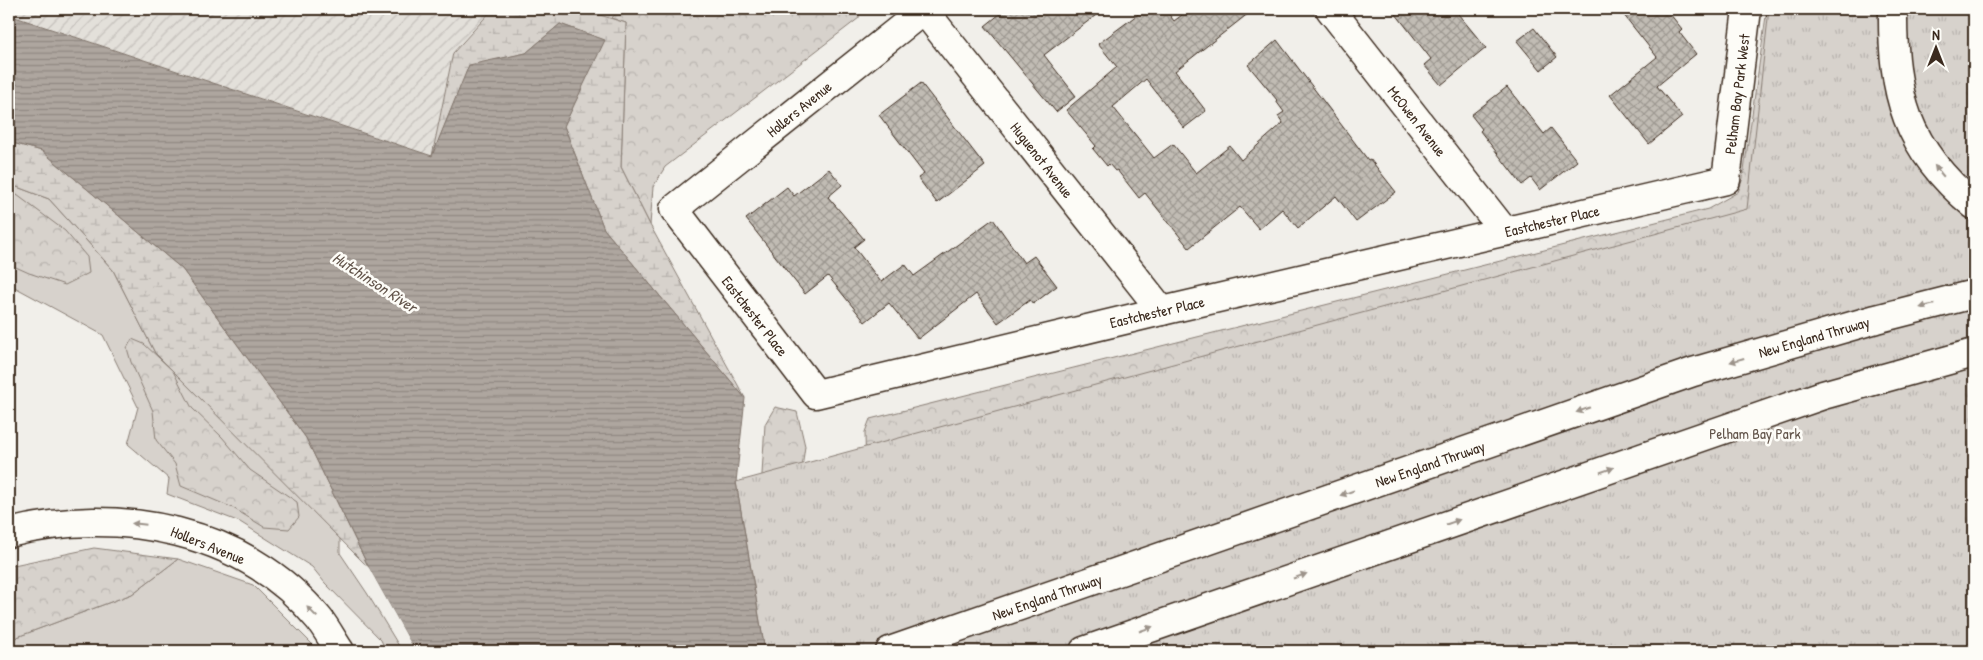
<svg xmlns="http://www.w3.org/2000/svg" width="1983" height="660" font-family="'Patrick Hand',sans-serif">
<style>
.industrial{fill:url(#industrial-furrows)}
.green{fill:#d7d2cc;stroke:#897e75}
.forest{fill:url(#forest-crowns);stroke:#897e75}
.wetland{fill:url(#wetland-marsh);stroke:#897e75}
.park{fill:url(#park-tufts);stroke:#897e75}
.water{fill:url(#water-rules);stroke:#80746b}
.pier{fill:#f1efea}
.building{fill:url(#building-cross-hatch);stroke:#3b2a1e}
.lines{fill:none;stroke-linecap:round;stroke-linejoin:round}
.minor-casing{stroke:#3b2a1e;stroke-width:31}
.highway-casing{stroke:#3b2a1e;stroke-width:31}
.minor{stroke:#fdfcf7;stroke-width:28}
.highway{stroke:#fdfcf7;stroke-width:28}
.oneway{fill:#9c938a}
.labels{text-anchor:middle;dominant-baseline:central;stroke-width:5;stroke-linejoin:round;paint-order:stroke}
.street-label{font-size:15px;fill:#3b2a1e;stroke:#fdfcf7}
.park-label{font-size:15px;fill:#62544a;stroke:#fdfcf7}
.water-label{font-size:16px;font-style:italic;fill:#63554b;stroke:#fdfcf7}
</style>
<defs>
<pattern id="industrial-furrows" width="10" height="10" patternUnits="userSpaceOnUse" patternTransform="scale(1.25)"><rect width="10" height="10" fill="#e3e0da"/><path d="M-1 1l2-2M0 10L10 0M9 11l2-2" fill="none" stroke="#c4c0bb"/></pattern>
<pattern id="forest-crowns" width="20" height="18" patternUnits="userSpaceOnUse" patternTransform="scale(1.25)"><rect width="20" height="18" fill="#d7d2cc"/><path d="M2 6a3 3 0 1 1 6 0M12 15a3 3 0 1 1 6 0" fill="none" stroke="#b9b4af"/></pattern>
<pattern id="wetland-marsh" width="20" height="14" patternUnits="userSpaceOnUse" patternTransform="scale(1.25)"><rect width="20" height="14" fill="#d7d2cc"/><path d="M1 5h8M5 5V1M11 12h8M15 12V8" fill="none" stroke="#b9b4af"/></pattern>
<pattern id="park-tufts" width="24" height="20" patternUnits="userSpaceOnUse" patternTransform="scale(1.25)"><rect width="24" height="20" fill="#d7d2cc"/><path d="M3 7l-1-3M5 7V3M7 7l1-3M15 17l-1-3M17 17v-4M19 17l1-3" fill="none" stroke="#b9b4af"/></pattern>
<pattern id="water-rules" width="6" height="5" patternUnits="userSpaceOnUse" patternTransform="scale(1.25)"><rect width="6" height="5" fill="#aea69f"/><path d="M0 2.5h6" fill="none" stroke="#8f8781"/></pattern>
<pattern id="building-cross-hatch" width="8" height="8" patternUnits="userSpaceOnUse" patternTransform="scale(1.25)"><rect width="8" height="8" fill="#c1bcb4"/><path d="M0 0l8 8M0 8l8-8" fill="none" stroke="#9e9992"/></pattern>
</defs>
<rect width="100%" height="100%" fill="#f1efea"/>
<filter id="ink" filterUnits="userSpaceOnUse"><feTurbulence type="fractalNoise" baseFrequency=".02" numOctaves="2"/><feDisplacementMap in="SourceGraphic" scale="10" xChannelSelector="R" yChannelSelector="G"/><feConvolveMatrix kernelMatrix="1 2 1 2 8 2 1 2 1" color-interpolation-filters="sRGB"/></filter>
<g filter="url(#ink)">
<g class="industrial">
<path d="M 9,9 L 497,9 L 492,10 L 453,53 L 432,156 L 9,15 Z"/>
<path d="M 580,9 L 623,9 L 611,18 Z"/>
</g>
<g class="green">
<path d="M 9,184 L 49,199 L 113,270 L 155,353 L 340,538 L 340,553 L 367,593 L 402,651 L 386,651 L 381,640 L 325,583 L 312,567 L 240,522 L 167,494 L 169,479 L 128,444 L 138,407 L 103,335 L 9,284 Z"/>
<path d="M 178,559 L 253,585 L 319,651 L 9,651 L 9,640 L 132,594 Z"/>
</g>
<g class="forest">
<path d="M 623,9 L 859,9 L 859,18 L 665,167 L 653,187 L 650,225 L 621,167 L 626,23 L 611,18 Z"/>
<path d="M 1767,9 L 1842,9 L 1809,251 L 866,483 L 865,432 L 870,419 L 1708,209 L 1738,192 L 1743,178 Z"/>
<path d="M 9,189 L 65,231 L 87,257 L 89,273 L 65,285 L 29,273 L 9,264 Z"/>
<path d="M 132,339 L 144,344 L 173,371 L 192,408 L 222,437 L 250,470 L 297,502 L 299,517 L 289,529 L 264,527 L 233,508 L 181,486 L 175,464 L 156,440 L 153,411 L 131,362 L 127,348 Z"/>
<path d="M 775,407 L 797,412 L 805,446 L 797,506 L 760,508 L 765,424 Z"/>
<path d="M 94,548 L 178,559 L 132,594 L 9,640 L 9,566 Z"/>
</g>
<g class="wetland">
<path d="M 497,9 L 580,9 L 626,23 L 621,167 L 650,225 L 745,398 L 604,229 L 564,126 L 604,40 L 560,24 L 526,53 L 469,66 L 432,156 L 453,53 L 492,10 Z"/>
<path d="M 9,142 L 42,151 L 182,269 L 306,438 L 369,568 L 155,353 L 113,270 L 49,199 L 9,184 Z"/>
</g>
<path class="park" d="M 1769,9 L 1974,9 L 1974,651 L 765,651 L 736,482 L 1747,209 Z"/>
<path class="water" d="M 9,15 L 432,156 L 469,65 L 526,53 L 560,24 L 605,40 L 564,126 L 604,229 L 745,398 L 736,482 L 765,651 L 415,651 L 369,568 L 306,438 L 182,269 L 42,151 L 9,142 Z"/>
<path class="pier" d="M 364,562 L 369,568 L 415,651 L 412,651 Z"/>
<g class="building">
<path d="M 1006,9 L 1104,9 L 1044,55 L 1076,96 L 1056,112 L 985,26 Z"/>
<path d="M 1145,9 L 1165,9 L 1174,21 L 1190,9 L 1254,9 L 1175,71 L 1206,111 L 1184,128 L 1146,79 L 1113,107 L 1154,158 L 1173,144 L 1196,173 L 1230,146 L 1241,160 L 1283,123 L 1278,116 L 1284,112 L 1276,101 L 1277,100 L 1248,65 L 1277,40 L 1368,160 L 1370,159 L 1396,192 L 1356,222 L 1336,196 L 1298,228 L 1282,209 L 1259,229 L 1240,207 L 1189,248 L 1145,193 L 1139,198 L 1117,170 L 1115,171 L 1109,164 L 1107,166 L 1093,149 L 1096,146 L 1066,110 L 1117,67 L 1098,44 Z"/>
<path d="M 1392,9 L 1454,9 L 1486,48 L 1441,85 L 1424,65 L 1431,59 Z"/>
<path d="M 1619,9 L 1666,9 L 1682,29 L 1679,32 L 1696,54 L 1657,86 L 1682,117 L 1649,144 L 1610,95 L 1657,57 Z"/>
<path d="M 1534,28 L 1557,57 L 1541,70 L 1517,41 Z"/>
<path d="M 921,83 L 985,166 L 937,203 L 918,178 L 924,174 L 879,115 Z"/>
<path d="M 1507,87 L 1544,134 L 1551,128 L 1577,161 L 1540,190 L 1531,178 L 1522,185 L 1480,131 L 1482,129 L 1471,115 Z"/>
<path d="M 829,169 L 842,185 L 828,197 L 864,239 L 854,247 L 881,282 L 905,264 L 914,276 L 993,219 L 1024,263 L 1034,256 L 1057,286 L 1033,304 L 1030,300 L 998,323 L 976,294 L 918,339 L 889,303 L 865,322 L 828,276 L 805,294 L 746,219 L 787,187 L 794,196 Z"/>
</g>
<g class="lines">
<g class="minor-casing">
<g id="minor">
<path d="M 923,9 L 1162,311"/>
<path d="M 925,9 L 674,209 L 816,394 L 1162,311 L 1726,180 L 1747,9"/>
<path d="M 1330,9 L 1505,232"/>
<path d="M 9,533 C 118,505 245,529 319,619 C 327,629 333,641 340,651"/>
</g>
</g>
<g class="highway-casing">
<g id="highway">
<path d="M 1893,9 C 1892,94 1906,149 1974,205"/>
<path d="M 890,651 L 1693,372 L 1876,319 L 1974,294"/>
<path d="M 1084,651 L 1823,395 L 1974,353"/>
</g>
</g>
<use href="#minor" class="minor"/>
<use href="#highway" class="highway"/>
</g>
<defs><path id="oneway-solid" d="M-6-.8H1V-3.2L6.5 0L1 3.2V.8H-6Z" transform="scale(1.25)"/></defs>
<g class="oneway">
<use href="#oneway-solid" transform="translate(1939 171) rotate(-130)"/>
<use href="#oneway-solid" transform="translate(1927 306) rotate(166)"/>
<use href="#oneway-solid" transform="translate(1737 360) rotate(164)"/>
<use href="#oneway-solid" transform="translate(1583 410) rotate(160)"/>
<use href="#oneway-solid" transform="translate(1607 470) rotate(-19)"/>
<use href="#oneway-solid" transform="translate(1347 493) rotate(161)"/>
<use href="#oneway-solid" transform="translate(1453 522) rotate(-19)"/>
<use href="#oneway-solid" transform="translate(139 524) rotate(-174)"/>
<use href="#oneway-solid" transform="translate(1300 576) rotate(-19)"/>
<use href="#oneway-solid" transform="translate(312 612) rotate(-135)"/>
<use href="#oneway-solid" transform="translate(1146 629) rotate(-19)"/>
</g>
</g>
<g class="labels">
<g class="street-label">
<text transform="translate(1737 94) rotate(-83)">Pelham Bay Park West</text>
<text transform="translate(799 109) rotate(-39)">Hollers Avenue</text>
<text transform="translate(1417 121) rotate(52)">McOwen Avenue</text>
<text transform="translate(1042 160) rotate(52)">Huguenot Avenue</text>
<text transform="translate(1552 221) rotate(-13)">Eastchester Place</text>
<text transform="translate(1157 312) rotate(-13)">Eastchester Place</text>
<text transform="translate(755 316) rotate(52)">Eastchester Place</text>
<text transform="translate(1814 337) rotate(-16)">New England Thruway</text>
<text transform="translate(1430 464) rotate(-19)">New England Thruway</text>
<text transform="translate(208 545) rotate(22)">Hollers Avenue</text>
<text transform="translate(1047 597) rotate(-19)">New England Thruway</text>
</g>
<g class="park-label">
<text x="1755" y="433">Pelham Bay Park</text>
</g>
<g class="water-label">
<text transform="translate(375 282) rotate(33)">Hutchinson River</text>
</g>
</g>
<rect width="1983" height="660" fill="none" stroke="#fdfcf7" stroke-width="30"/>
<rect x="15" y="15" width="1953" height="630" fill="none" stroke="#3b2a1e" stroke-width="2" filter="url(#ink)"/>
<g transform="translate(1936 48)" stroke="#fdfcf7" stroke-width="4" paint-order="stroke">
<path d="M0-4L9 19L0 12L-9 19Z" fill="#3b2a1e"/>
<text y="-8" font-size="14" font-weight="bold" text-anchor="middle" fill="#3b2a1e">N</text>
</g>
</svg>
